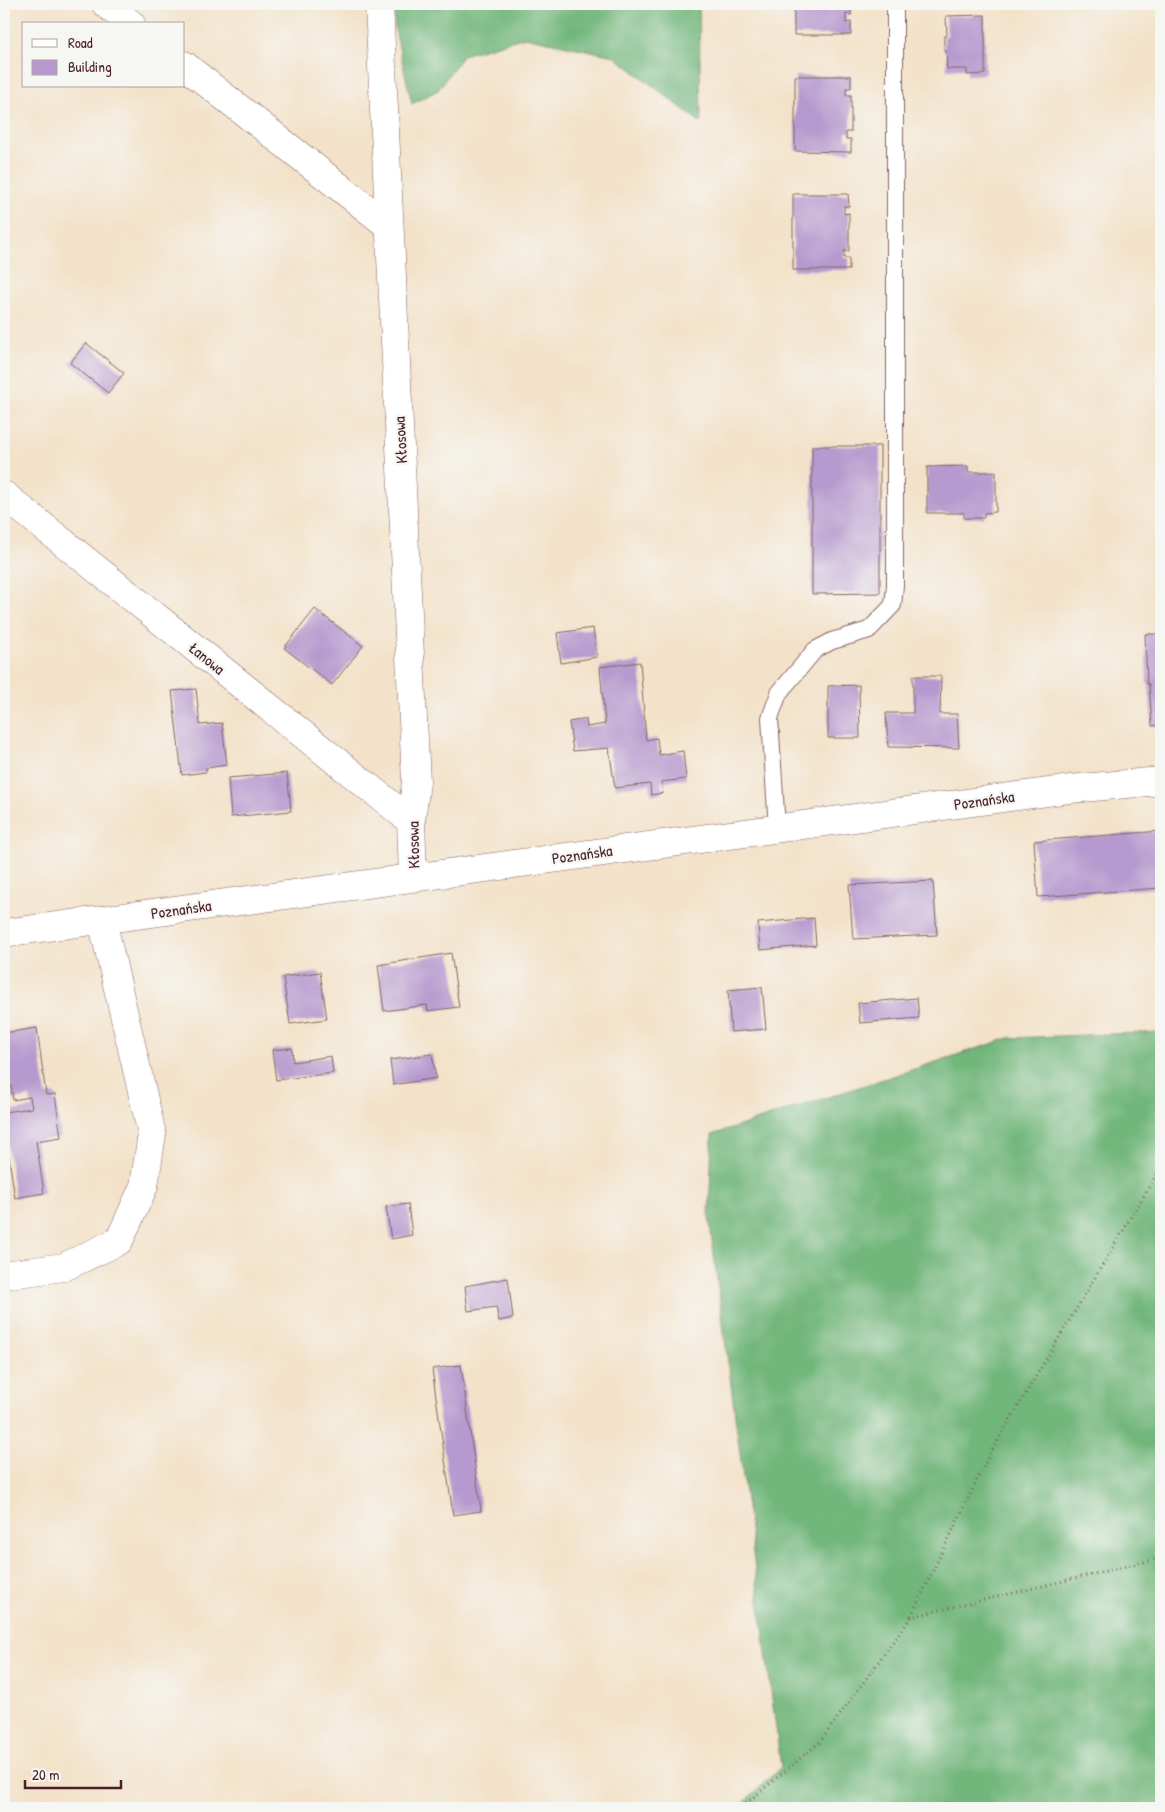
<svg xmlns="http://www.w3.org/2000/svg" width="1165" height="1812" font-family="'Patrick Hand',sans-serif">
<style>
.forest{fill:#71b67a;stroke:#5e6a52}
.building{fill:#b699ce}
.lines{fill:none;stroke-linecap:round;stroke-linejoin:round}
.service-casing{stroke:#856362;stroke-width:18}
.minor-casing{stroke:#856362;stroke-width:29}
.tertiary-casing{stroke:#856362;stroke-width:29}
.path{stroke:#856362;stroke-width:3;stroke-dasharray:1 4;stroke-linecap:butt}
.service{stroke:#fff;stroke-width:16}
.minor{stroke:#fff;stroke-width:28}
.tertiary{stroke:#fff;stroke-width:28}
.labels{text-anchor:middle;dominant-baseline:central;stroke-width:4.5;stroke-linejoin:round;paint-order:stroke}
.street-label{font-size:16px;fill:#4a1f2b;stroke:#f6f6f2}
</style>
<rect width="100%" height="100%" fill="#f6f6f2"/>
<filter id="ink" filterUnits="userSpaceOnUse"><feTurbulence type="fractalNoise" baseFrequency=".02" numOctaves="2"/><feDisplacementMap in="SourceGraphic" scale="10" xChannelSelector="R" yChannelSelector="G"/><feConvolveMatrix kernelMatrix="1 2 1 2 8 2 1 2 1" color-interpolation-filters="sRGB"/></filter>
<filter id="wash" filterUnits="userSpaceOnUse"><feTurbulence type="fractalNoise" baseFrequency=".0096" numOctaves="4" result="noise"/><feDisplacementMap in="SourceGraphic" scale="20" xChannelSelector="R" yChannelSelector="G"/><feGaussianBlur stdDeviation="1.12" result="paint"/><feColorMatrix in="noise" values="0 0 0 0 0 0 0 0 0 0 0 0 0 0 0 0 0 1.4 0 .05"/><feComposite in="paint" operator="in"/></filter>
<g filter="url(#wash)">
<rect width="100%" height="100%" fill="#f3e2c9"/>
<g class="forest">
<path d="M 394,4 L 699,4 L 701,123 L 614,56 L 525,37 L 463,55 L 438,90 L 412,104 L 395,30 Z"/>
<path d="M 1161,1032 L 1161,1808 L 738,1808 L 781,1767 L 709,1217 L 712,1135 L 1009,1038 Z"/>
</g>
<g id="blocks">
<g class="building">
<path d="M 794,4 L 851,4 L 851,15 L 846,14 L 846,23 L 851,22 L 851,35 L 794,35 Z"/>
<path d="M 985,15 L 985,74 L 967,75 L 967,69 L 947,69 L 946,51 L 944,51 L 944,36 L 947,36 L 946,16 Z"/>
<path d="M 795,76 L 851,76 L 851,88 L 846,88 L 846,95 L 851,95 L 851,132 L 846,132 L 846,139 L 851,139 L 851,152 L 795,151 Z"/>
<path d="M 793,194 L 848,194 L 849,206 L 844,206 L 844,214 L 849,213 L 849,251 L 844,251 L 844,258 L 849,258 L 849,270 L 793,270 Z"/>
<path d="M 86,343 L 124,373 L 108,393 L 70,363 Z"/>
<path d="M 812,446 L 880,446 L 880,593 L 812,594 Z"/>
<path d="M 968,466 L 968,472 L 996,472 L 996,512 L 984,513 L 984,518 L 964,518 L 964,513 L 927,513 L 927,467 Z"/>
<path d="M 315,609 L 363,646 L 332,685 L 284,648 Z"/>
<path d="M 593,628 L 597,657 L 561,663 L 557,633 Z"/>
<path d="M 1145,634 L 1161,634 L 1161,725 L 1152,726 L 1149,684 L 1147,684 Z"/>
<path d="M 640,662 L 646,740 L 657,738 L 659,755 L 683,751 L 686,779 L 661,782 L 663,793 L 651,795 L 650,784 L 615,788 L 609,748 L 573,751 L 569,722 L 586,719 L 587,727 L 605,724 L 600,667 Z"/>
<path d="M 913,676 L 941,676 L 940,714 L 957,714 L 959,748 L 888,747 L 886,713 L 913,713 Z"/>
<path d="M 859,685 L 860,738 L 828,738 L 828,686 Z"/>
<path d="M 196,689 L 200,725 L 222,723 L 227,765 L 206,768 L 206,772 L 182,775 L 172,691 Z"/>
<path d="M 287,773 L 291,811 L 231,817 L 228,778 Z"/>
<path d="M 1161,831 L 1161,888 L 1038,897 L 1034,841 Z"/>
<path d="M 933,881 L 937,935 L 853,939 L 849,885 Z"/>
<path d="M 814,918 L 816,945 L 760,950 L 758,923 Z"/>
<path d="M 451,953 L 459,1007 L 428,1011 L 427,1005 L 384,1011 L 378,965 Z"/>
<path d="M 320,972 L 327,1019 L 290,1024 L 283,977 Z"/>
<path d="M 762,987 L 766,1029 L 731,1032 L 728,990 Z"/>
<path d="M 917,998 L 919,1018 L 860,1023 L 858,1003 Z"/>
<path d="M 37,1028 L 46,1095 L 55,1094 L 61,1137 L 36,1141 L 44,1193 L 15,1198 L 4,1124 L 4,1112 L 32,1108 L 30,1097 L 13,1100 L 4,1033 Z"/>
<path d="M 292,1048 L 293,1062 L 331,1056 L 333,1073 L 276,1080 L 272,1050 Z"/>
<path d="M 432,1054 L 436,1078 L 393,1085 L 390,1060 Z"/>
<path d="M 408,1204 L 412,1235 L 391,1239 L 386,1207 Z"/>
<path d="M 508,1278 L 513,1318 L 499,1321 L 496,1307 L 468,1311 L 465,1286 Z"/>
<path d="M 461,1365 L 481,1511 L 453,1515 L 432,1369 Z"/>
</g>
</g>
</g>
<g filter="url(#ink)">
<use href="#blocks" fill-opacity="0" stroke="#856362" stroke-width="1"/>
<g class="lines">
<g class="service-casing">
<path id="service" d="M 777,828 L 770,718 L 779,693 L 815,650 L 832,641 L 869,630 L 893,605 L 895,585 L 895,4"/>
</g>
<g class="minor-casing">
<g id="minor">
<path d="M 106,4 L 131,24"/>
<path d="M 379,4 L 416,782 L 411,821 L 413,877"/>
<path d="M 184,65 L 389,226"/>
<path d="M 4,495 L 411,821"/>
<path d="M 4,1275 L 64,1267 L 119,1241 L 144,1186 L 152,1134 L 102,920"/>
</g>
</g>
<g class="tertiary-casing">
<path id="tertiary" d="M 4,933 L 1070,789 L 1161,781"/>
</g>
<g class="path">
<path d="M 911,1616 L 989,1455 L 1161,1167"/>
<path d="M 737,1808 L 744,1805 L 820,1742 L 911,1617 L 1161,1558"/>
</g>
<use href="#service" class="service"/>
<use href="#minor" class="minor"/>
<use href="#tertiary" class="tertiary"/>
</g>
</g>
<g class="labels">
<g class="street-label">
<text transform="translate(400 440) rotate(-93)">Kłosowa</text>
<text transform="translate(207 658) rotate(39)">Łanowa</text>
<text transform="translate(984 800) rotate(-8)">Poznańska</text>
<text transform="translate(413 845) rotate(-91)">Kłosowa</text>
<text transform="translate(582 854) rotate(-8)">Poznańska</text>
<text transform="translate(181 909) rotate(-8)">Poznańska</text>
</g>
</g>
<rect width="1165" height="1812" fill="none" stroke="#f6f6f2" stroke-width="20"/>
<rect x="22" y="22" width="162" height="65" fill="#f6f6f2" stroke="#b1a0a2"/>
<rect x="32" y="39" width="25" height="8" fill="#ffffff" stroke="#b1a0a2"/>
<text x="68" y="48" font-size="15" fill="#4a1f2b">Road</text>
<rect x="32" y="60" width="25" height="15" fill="#b699ce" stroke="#b1a0a2"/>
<text x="68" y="72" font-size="15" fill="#4a1f2b">Building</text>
<path d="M25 1780v8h96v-8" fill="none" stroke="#4a1f2b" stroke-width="2.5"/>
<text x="32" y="1780" font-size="15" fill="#4a1f2b" stroke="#f6f6f2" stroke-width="4" paint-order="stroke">20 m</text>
</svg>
